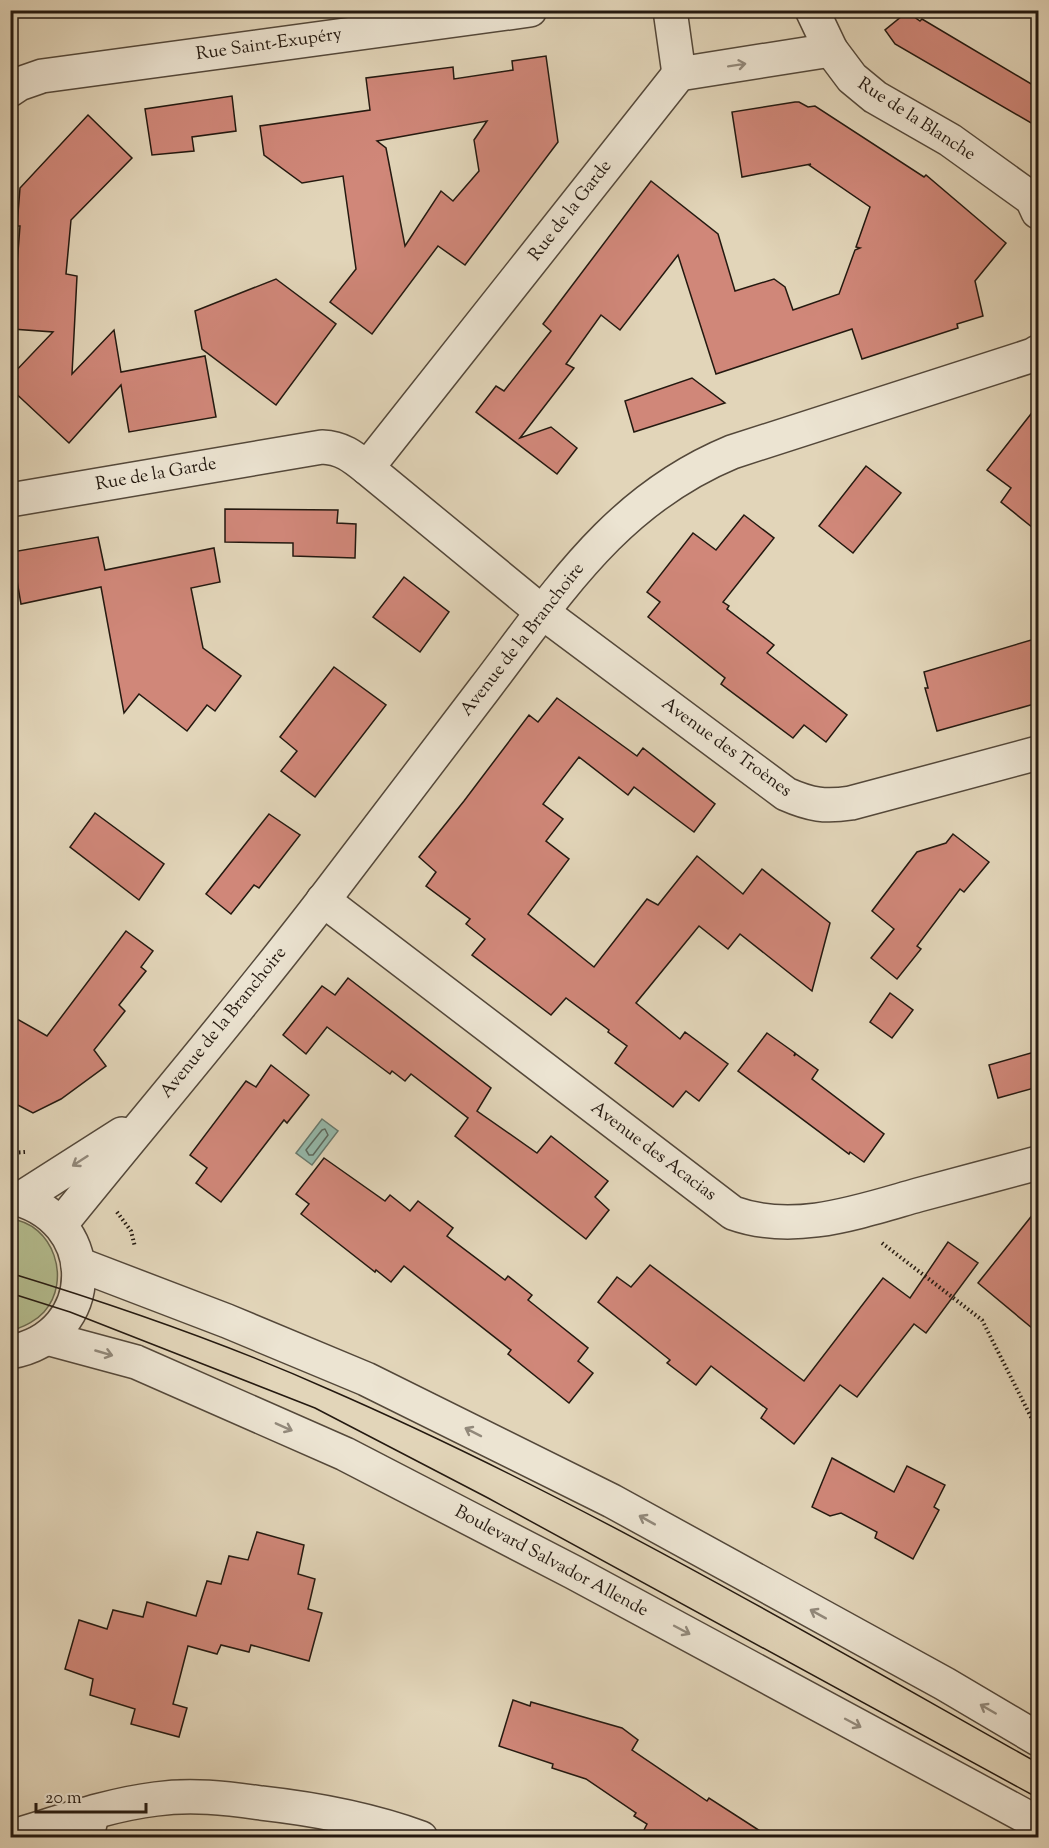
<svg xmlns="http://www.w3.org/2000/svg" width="1049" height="1848" font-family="'Sorts Mill Goudy',serif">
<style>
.green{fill:#b4bd8f;stroke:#6c6b50;stroke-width:1.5}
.water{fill:#95b9ab;stroke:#68796d;stroke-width:1.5}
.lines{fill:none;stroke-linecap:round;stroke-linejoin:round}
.shore{stroke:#5c695e;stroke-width:1.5}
.building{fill:#d08779;stroke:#241910;stroke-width:1.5;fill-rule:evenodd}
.service-casing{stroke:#54483a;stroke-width:21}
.minor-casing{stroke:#54483a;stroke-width:36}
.tertiary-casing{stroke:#54483a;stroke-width:36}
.path{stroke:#241910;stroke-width:4;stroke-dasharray:1.5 3;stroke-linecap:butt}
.service{stroke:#ece4d2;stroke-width:18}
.minor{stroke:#ece4d2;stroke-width:33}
.tertiary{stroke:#ece4d2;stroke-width:33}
.tram{stroke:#241910;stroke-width:1.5}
.oneway{stroke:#92897b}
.labels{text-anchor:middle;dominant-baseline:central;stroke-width:4.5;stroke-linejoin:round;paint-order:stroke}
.street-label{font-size:18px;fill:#241910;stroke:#ece4d2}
</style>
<rect width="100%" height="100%" fill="#e2d5b9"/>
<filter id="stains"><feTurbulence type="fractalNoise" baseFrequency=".00333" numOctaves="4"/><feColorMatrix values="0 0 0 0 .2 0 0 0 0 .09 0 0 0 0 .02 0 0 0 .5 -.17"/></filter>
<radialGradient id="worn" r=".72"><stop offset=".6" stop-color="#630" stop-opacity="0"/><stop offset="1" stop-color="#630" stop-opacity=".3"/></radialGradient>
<path class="green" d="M 10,1219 C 54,1223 72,1281 44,1312 C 35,1322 24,1326 12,1331 Z"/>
<path class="water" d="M 322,1119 L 338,1131 L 312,1165 L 296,1153 Z"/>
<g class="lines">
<path class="shore" d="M 325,1129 L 328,1135 L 313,1155 L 309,1155 L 306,1150 L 322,1130 Z"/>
</g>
<g class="building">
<path d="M 907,12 L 920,21 L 922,19 L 1038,88 L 1038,127 L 895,44 L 885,30 Z"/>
<path d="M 546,56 L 558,142 L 465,265 L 438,246 L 372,334 L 330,302 L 356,269 L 343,176 L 302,183 L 264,155 L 260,126 L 370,110 L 366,78 L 453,67 L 454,79 L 513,70 L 512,61 ZM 487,121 L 474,140 L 479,171 L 453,201 L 441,191 L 405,246 L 386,148 L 377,141 Z"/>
<path d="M 232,96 L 236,131 L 192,137 L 194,151 L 152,155 L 145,109 Z"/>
<path d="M 795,102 L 799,102 L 808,107 L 815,106 L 924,177 L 926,175 L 1006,243 L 975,281 L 983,316 L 957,324 L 958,328 L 862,359 L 852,329 L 716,374 L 678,255 L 620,330 L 601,315 L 566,364 L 574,368 L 520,438 L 551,427 L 577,448 L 557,474 L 476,412 L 496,386 L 504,391 L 551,331 L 543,324 L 651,181 L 718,234 L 735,291 L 774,279 L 785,287 L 793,310 L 839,294 L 855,250 L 860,248 L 856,247 L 870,207 L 809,165 L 811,164 L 742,177 L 732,112 Z"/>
<path d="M 88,115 L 132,158 L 71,220 L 66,274 L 77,276 L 72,374 L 114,330 L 121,372 L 205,356 L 216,417 L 129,432 L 121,385 L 69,443 L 10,388 L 10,377 L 53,332 L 12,329 L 20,226 L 17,226 L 20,188 Z"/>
<path d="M 276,279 L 336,324 L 276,405 L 202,349 L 195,311 Z"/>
<path d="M 692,378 L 725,403 L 634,432 L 625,401 Z"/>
<path d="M 1038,405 L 1038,532 L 1001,502 L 1011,488 L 987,470 Z"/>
<path d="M 866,466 L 901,493 L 853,553 L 819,526 Z"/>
<path d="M 225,509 L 338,510 L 337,523 L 356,524 L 355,558 L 293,556 L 293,543 L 225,542 Z"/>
<path d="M 744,515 L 774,538 L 723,602 L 729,606 L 727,609 L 774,645 L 767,653 L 847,715 L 826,742 L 804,725 L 793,738 L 721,684 L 725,678 L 648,617 L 660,602 L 647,592 L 693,533 L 716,550 Z"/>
<path d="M 98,537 L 105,570 L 214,548 L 220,582 L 191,588 L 203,648 L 241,676 L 215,711 L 207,705 L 187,731 L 139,694 L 124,713 L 101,587 L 21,604 L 12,552 Z"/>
<path d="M 404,577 L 449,612 L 420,652 L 373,617 Z"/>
<path d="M 1038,638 L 1038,703 L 937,731 L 925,688 L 928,688 L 924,672 Z"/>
<path d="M 334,667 L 386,705 L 315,797 L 281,771 L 297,751 L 280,737 Z"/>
<path d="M 557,698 L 637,756 L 643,748 L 715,804 L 694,832 L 634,787 L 628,795 L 579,757 L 543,804 L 563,819 L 546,841 L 569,859 L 528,914 L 594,967 L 647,899 L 658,905 L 697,856 L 743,894 L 762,869 L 830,923 L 812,991 L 740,934 L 728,949 L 699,926 L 636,1003 L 680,1039 L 685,1032 L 728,1064 L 699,1101 L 686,1091 L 673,1107 L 615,1063 L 627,1046 L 608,1032 L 609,1030 L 566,998 L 551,1015 L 472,955 L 485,939 L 466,924 L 470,919 L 426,886 L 436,872 L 419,857 L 464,801 L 529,715 L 538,722 Z"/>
<path d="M 95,813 L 164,864 L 139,900 L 70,847 Z"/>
<path d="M 269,814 L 300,835 L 259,888 L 254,885 L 231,914 L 206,894 Z"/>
<path d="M 953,834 L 989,862 L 964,892 L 960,889 L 917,946 L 921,949 L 897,979 L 871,958 L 894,929 L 872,911 L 917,852 L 946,843 Z"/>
<path d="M 126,931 L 153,951 L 141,967 L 146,971 L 119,1005 L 125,1011 L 94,1050 L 106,1066 L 61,1099 L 33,1113 L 10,1101 L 10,1015 L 47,1036 Z"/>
<path d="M 348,978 L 491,1088 L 477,1111 L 537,1153 L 551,1136 L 608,1181 L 595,1197 L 609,1210 L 586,1239 L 455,1136 L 468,1118 L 411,1074 L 405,1081 L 392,1071 L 390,1074 L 327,1027 L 306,1054 L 283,1035 L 322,986 L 335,995 Z"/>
<path d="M 890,993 L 913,1010 L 892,1038 L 870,1022 Z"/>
<path d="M 767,1033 L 795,1053 L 794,1056 L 796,1054 L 818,1070 L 812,1079 L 884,1134 L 864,1162 L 850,1152 L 849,1154 L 738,1071 Z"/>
<path d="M 1038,1051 L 1038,1087 L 998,1098 L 989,1065 Z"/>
<path d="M 271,1065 L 309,1095 L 287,1123 L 284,1120 L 221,1202 L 196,1183 L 207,1168 L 190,1155 L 246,1081 L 256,1087 Z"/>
<path d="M 324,1158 L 385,1201 L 390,1195 L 410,1211 L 418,1201 L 453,1228 L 447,1236 L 505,1280 L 508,1276 L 532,1295 L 528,1300 L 588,1348 L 578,1361 L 593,1373 L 569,1403 L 508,1354 L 511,1350 L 404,1266 L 391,1282 L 376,1270 L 375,1272 L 301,1214 L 309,1204 L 296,1194 Z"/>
<path d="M 1038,1208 L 1038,1333 L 978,1283 Z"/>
<path d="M 948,1242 L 978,1263 L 926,1333 L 914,1324 L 857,1397 L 840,1385 L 794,1444 L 761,1418 L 767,1409 L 711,1366 L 696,1385 L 667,1363 L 670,1360 L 598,1302 L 617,1277 L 631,1287 L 650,1265 L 804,1381 L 883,1278 L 910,1298 Z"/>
<path d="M 832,1458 L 894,1492 L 907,1466 L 945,1485 L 934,1507 L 939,1510 L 913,1559 L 875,1538 L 877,1532 L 841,1513 L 830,1516 L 812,1507 Z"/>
<path d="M 257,1532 L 304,1545 L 298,1574 L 315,1579 L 308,1609 L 322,1613 L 309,1661 L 251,1645 L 249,1652 L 221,1645 L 217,1654 L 188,1646 L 173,1704 L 187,1708 L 179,1737 L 131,1724 L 135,1709 L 90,1695 L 93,1679 L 65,1669 L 79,1620 L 107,1629 L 113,1610 L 143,1617 L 147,1602 L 196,1616 L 207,1581 L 221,1584 L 229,1556 L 248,1560 Z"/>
<path d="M 513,1700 L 530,1706 L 531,1702 L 622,1728 L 638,1740 L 632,1750 L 707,1801 L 709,1798 L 771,1838 L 640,1838 L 647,1824 L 634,1816 L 636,1813 L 586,1779 L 552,1768 L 553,1764 L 499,1746 Z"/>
</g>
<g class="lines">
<g class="service-casing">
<path id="service" d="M 94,1838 L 101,1811"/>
</g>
<g class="minor-casing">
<g id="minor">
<path d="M 670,10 L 679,74"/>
<path d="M 812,10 L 831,50 L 852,78 L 875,97 L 950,140 L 1032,199 L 1038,212"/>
<path d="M 10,90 L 19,84 L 42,76 L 530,10"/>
<path d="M 367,468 L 542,612 L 786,794 C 811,805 825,807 851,803 L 1038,753"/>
<path d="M 10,500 L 322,447 C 342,448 352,456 367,468 L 679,74 L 831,50"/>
<path d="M 323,900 L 733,1213 C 794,1235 858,1212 918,1195 C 958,1184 998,1174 1038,1163"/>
<path d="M 20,1199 L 122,1134"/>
<path d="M 61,1224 C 149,1115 240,1009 325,898 C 379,828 432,758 485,688 C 559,591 616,500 732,452 L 1033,355 L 1038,352"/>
<path d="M 10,1837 C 58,1823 107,1805 156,1799 C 191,1794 226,1798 261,1803 C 315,1809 369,1819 421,1838"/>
</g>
</g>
<g class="tertiary-casing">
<g id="tertiary">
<path d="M 10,1197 C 102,1216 101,1336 10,1352"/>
<path d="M 78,1264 L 227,1321 L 366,1379 L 612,1501 L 945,1684 L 1038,1739"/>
<path d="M 47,1338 L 136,1362 L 345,1454 L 573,1572 L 1038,1823"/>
</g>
</g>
<g class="path">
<path d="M 10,1153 L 25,1152"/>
<path d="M 117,1212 L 131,1231 L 135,1247"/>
<path d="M 882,1243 L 982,1320 L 1033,1421 L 1038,1427"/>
</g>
<use href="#service" class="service"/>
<use href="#minor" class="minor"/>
<use href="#tertiary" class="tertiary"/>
<g class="tram">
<path d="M 10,1273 C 118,1306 225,1343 328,1389 C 574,1496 805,1632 1038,1763"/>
<path d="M 10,1293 L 70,1312 L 315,1408 L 488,1498 L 1038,1798"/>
</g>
</g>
<defs><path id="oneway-shaft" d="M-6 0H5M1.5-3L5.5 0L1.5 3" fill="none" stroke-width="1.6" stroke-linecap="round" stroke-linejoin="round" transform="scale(1.5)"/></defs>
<g class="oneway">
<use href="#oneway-shaft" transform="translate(737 65) rotate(-9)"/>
<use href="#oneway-shaft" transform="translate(80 1161) rotate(147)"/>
<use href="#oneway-shaft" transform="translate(104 1353) rotate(16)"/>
<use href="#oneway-shaft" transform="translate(284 1427) rotate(24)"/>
<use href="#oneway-shaft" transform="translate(473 1432) rotate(-153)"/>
<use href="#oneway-shaft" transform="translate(647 1520) rotate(-151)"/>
<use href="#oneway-shaft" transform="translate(818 1614) rotate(-151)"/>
<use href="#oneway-shaft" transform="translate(682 1630) rotate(28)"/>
<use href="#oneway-shaft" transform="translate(988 1709) rotate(-150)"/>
<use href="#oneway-shaft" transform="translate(853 1723) rotate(28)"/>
</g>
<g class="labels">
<g class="street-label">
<text transform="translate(269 45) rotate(-8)">Rue Saint-Exupéry</text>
<text transform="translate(916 120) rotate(33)">Rue de la Blanche</text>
<text transform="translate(571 211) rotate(-52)">Rue de la Garde</text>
<text transform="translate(156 475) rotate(-10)">Rue de la Garde</text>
<text transform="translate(523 640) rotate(-52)">Avenue de la Branchoire</text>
<text transform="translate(726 748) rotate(36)">Avenue des Troènes</text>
<text transform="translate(224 1023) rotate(-51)">Avenue de la Branchoire</text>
<text transform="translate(653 1152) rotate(37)">Avenue des Acacias</text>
<text transform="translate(551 1562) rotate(28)">Boulevard Salvador Allende</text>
</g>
</g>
<rect width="1049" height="1848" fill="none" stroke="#e2d5b9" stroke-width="36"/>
<rect x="12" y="12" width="1025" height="1824" fill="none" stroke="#241910" stroke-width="3"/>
<rect x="18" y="18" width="1013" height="1812" fill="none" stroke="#241910" stroke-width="1.5"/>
<path d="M36 1803v9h110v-9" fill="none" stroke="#241910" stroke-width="3"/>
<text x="45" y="1803" font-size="18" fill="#241910" stroke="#ece4d2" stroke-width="4.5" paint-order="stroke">20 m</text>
<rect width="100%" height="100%" filter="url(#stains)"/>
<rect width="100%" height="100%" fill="url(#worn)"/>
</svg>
